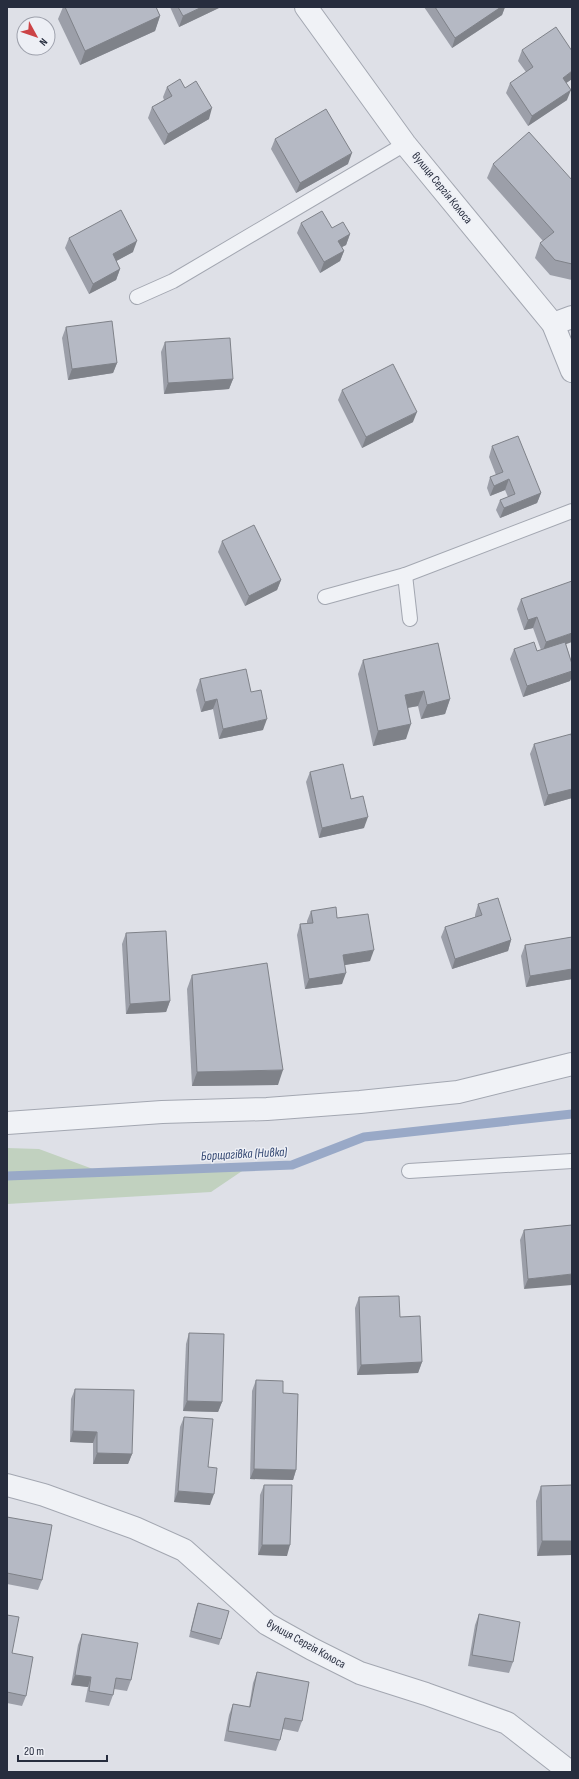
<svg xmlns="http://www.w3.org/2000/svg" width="579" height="1779" font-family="'Sofia Sans Condensed',sans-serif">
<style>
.green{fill:#c1d1bf}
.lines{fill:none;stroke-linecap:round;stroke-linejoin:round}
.stream{stroke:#99a9c7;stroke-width:9}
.service-casing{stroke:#a3a7b1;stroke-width:16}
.minor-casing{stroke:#a3a7b1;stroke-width:24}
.tertiary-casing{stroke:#a3a7b1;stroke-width:24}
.service{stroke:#f0f2f6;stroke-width:14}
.minor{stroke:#f0f2f6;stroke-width:22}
.tertiary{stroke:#f0f2f6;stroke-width:22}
.wall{fill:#9c9fa9}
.shaded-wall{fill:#7f8289}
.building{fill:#b5b9c4;stroke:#7f8289}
.labels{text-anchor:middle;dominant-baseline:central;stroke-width:3;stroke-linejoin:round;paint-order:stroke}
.street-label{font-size:12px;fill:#272d3e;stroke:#edeff5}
.water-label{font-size:13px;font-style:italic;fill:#324671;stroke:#edeff5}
</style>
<rect width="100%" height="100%" fill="#dee0e7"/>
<path class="green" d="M 7,1148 L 39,1149 L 101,1172 L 248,1167 L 211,1192 L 7,1204 Z"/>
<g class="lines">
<path class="stream" d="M 7,1176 L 292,1165 L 364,1137 L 572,1114"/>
<g class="service-casing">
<g id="service">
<path d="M 137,297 L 173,281 L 405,144"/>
<path d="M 405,575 L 410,619"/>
<path d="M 325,597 L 405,575 L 572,511"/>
<path d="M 409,1171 L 572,1161"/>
</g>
</g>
<g class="minor-casing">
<g id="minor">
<path d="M 553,324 L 572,317"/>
<path d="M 7,1123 L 162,1112 L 267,1109 L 360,1102 L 458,1092 L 572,1064"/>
<path d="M 7,1485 L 44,1495 L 135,1528 L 184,1550 L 267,1624 L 312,1649 L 360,1673 L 426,1694 L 507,1723 L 570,1772"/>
</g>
</g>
<g class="tertiary-casing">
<path id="tertiary" d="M 306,7 L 405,144 L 553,324 L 572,371"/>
</g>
<use href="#service" class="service"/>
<use href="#minor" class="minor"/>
<use href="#tertiary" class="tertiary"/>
</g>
<g class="wall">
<path d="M 63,7 L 156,7 L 160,16 L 155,31 L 80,65 L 58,19 Z"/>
<path d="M 170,7 L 221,7 L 179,27 Z"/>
<path d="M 424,7 L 505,7 L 502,15 L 452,48 Z"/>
<path d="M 522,50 L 572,79 L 566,83 L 567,100 L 528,126 L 506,93 L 510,83 L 526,72 L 518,61 Z"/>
<path d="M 167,87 L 185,88 L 209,119 L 164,145 L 148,118 L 152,107 L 164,100 L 163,97 Z"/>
<path d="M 275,139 L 348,164 L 296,193 L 271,149 Z"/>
<path d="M 493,164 L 572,180 L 572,280 L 550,275 L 535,258 L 540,243 L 543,241 L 487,178 Z"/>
<path d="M 301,223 L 332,228 L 350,234 L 346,245 L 342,247 L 344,251 L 340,261 L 320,273 L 297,233 Z"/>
<path d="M 69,238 L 133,252 L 116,261 L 120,269 L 116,280 L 89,294 L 65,248 Z"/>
<path d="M 66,327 L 117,363 L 113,373 L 68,380 L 62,338 Z"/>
<path d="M 165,342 L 233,379 L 229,389 L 164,394 L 161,352 Z"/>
<path d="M 342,390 L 413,422 L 362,448 L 338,400 Z"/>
<path d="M 492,446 L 541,493 L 537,503 L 500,518 L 496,510 L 500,500 L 508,497 L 505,490 L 490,496 L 487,488 L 490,477 L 496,475 L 489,457 Z"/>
<path d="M 222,541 L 281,580 L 277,590 L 245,606 L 218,552 Z"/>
<path d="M 521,599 L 566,644 L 572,664 L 572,676 L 570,681 L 523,697 L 510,659 L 514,649 L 537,651 L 541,650 L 533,628 L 524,630 L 517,609 Z"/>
<path d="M 363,660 L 450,699 L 445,714 L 421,719 L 418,706 L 408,708 L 406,739 L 373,746 L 358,674 Z"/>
<path d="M 200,679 L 263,730 L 219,739 L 213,709 L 201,712 L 196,690 Z"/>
<path d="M 572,739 L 572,798 L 544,806 L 530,754 L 534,744 Z"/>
<path d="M 310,772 L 351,799 L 364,828 L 319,838 L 306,782 Z"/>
<path d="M 478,904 L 511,940 L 508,951 L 452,969 L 441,937 L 445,927 L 475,917 L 475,915 Z"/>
<path d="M 311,911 L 337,918 L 370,961 L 344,965 L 342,984 L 305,989 L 297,935 L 300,924 L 307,923 L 307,921 Z"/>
<path d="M 126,933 L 170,1001 L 166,1012 L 126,1014 L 122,944 Z"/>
<path d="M 572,937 L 572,979 L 526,987 L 521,956 L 525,945 Z"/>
<path d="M 192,975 L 278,1085 L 192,1086 L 187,989 Z"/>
<path d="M 572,1225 L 524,1289 L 520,1240 L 524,1230 Z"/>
<path d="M 359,1297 L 400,1317 L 422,1362 L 418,1373 L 357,1375 L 355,1308 Z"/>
<path d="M 189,1333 L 222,1402 L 218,1412 L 183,1411 L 186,1344 Z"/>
<path d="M 256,1380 L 283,1393 L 296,1470 L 293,1480 L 250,1479 L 252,1391 Z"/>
<path d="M 75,1389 L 132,1454 L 128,1464 L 93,1464 L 93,1443 L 70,1442 L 71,1399 Z"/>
<path d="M 184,1417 L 208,1467 L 210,1505 L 174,1502 L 180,1427 Z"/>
<path d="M 264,1485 L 287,1556 L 258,1555 L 260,1495 Z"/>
<path d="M 572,1485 L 537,1556 L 536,1501 L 541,1486 Z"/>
<path d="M 7,1517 L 42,1580 L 38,1590 L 7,1584 Z"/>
<path d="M 198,1603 L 221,1639 L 219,1645 L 189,1637 L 196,1608 Z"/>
<path d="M 479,1614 L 513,1662 L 509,1673 L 468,1666 L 475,1625 Z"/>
<path d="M 7,1615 L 12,1653 L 26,1696 L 22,1706 L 7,1703 Z"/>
<path d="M 82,1634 L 131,1680 L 127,1691 L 114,1689 L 113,1695 L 109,1706 L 85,1702 L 88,1687 L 71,1685 L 78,1645 Z"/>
<path d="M 257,1672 L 302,1721 L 298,1732 L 283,1729 L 280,1740 L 276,1751 L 224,1741 L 229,1715 L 233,1704 L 249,1707 L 253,1683 Z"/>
</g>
<g class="shaded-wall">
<path d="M 202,7 L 221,7 L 179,27 L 183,16 Z"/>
<path d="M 501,7 L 505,7 L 502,15 L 452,48 L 455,38 Z"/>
<path d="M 160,16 L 155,31 L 80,65 L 85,51 Z"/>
<path d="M 572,71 L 572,79 L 559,88 L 563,78 Z"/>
<path d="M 571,90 L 567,100 L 528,126 L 532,116 Z"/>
<path d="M 212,108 L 209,119 L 164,145 L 168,134 Z"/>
<path d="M 352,153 L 348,164 L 296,193 L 300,183 Z"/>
<path d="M 350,234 L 346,245 L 334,251 L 338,241 Z"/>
<path d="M 137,241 L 133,252 L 109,265 L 113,254 Z"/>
<path d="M 344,251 L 340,261 L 320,273 L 324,262 Z"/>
<path d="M 120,269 L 116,280 L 89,294 L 93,284 Z"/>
<path d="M 117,363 L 113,373 L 68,380 L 72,369 Z"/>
<path d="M 233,379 L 229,389 L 164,394 L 168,383 Z"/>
<path d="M 417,412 L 413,422 L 362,448 L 366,437 Z"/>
<path d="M 509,479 L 505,490 L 490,496 L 494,486 Z"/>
<path d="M 541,493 L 537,503 L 500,518 L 504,508 Z"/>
<path d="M 281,580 L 277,590 L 245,606 L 249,596 Z"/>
<path d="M 537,617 L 533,628 L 524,630 L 528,620 Z"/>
<path d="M 572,633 L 572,642 L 542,653 L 546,642 Z"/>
<path d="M 572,671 L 572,676 L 570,681 L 523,697 L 527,686 Z"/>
<path d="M 424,691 L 418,706 L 400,709 L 405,695 Z"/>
<path d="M 217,699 L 213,709 L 201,712 L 205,702 Z"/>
<path d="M 450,699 L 445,714 L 421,719 L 427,705 Z"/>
<path d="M 267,719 L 263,730 L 219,739 L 223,729 Z"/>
<path d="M 411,724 L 406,739 L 373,746 L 378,731 Z"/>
<path d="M 572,789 L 572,798 L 544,806 L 548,795 Z"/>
<path d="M 368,817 L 364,828 L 319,838 L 322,828 Z"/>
<path d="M 511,940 L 508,951 L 452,969 L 455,959 Z"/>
<path d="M 374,950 L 370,961 L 339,966 L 343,955 Z"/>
<path d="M 572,969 L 572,979 L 526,987 L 530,976 Z"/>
<path d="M 346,973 L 342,984 L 305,989 L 309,979 Z"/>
<path d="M 170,1001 L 166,1012 L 126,1014 L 130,1004 Z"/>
<path d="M 283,1070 L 278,1085 L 192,1086 L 197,1072 Z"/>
<path d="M 572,1274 L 572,1285 L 524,1289 L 528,1279 Z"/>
<path d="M 422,1362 L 418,1373 L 357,1375 L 361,1365 Z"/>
<path d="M 187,1401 L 222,1402 L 218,1412 L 183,1411 Z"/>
<path d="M 73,1431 L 97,1432 L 93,1443 L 70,1442 Z"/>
<path d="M 97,1453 L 132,1454 L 128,1464 L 93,1464 Z"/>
<path d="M 254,1469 L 296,1470 L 293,1480 L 250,1479 Z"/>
<path d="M 178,1491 L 214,1494 L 210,1505 L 174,1502 Z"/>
<path d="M 542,1541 L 572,1541 L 572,1555 L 537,1556 Z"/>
<path d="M 262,1545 L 290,1545 L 287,1556 L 258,1555 Z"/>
<path d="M 75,1675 L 91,1677 L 88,1687 L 71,1685 Z"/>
</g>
<g class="building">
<path d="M 65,7 L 156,7 L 160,16 L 85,51 Z"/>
<path d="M 178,7 L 202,7 L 183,16 Z"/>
<path d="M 435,7 L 501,7 L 455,38 Z"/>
<path d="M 556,27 L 572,51 L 572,71 L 563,78 L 571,90 L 532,116 L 510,83 L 533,67 L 522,50 Z"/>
<path d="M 180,79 L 185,88 L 196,81 L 212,108 L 168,134 L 152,107 L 172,96 L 167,87 Z"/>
<path d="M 326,109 L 352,153 L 300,183 L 275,139 Z"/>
<path d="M 529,132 L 572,180 L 572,264 L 555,260 L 540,243 L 554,232 L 493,164 Z"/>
<path d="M 121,210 L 137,241 L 113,254 L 120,269 L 93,284 L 69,238 Z"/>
<path d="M 322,211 L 332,228 L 343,222 L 350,234 L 338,241 L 344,251 L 324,262 L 301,223 Z"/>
<path d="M 112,321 L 117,363 L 72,369 L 66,327 Z"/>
<path d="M 230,338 L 233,379 L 168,383 L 165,342 Z"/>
<path d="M 393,364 L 417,412 L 366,437 L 342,390 Z"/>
<path d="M 518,436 L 541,493 L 504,508 L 500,500 L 515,494 L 509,479 L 494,486 L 490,477 L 503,472 L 492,446 Z"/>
<path d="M 254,525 L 281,580 L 249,596 L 222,541 Z"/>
<path d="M 572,581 L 572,633 L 546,642 L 537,617 L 528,620 L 521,599 Z"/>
<path d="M 534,642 L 537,651 L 565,642 L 572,664 L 572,671 L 527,686 L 514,649 Z"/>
<path d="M 438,643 L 450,699 L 427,705 L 424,691 L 405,695 L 411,724 L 378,731 L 363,660 Z"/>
<path d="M 246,669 L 251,692 L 261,690 L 267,719 L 223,729 L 217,699 L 205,702 L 200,679 Z"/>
<path d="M 571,734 L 572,739 L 572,789 L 548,795 L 534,744 Z"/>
<path d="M 343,764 L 351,799 L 363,796 L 368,817 L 322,828 L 310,772 Z"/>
<path d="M 498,898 L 511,940 L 455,959 L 445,927 L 482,915 L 478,904 Z"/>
<path d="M 336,907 L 337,918 L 368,914 L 374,950 L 343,955 L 346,973 L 309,979 L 300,924 L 313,923 L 311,911 Z"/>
<path d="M 166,931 L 170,1001 L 130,1004 L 126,933 Z"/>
<path d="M 572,937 L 572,969 L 530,976 L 525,945 Z"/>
<path d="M 267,963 L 283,1070 L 197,1072 L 192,975 Z"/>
<path d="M 572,1225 L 572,1274 L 528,1279 L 524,1230 Z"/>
<path d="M 399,1296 L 400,1317 L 420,1316 L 422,1362 L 361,1365 L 359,1297 Z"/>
<path d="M 189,1333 L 224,1334 L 222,1402 L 187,1401 Z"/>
<path d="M 256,1380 L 283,1381 L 283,1393 L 298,1394 L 296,1470 L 254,1469 Z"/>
<path d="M 75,1389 L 134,1390 L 132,1454 L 97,1453 L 97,1432 L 73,1431 Z"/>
<path d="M 184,1417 L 213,1419 L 208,1467 L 217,1468 L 214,1494 L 178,1491 Z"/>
<path d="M 264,1485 L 292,1485 L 290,1545 L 262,1545 Z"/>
<path d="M 572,1485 L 572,1541 L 542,1541 L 541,1486 Z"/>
<path d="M 7,1517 L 52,1525 L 42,1580 L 7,1573 Z"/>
<path d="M 198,1603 L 229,1611 L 221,1639 L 191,1631 Z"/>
<path d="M 479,1614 L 520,1622 L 513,1662 L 472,1655 Z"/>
<path d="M 7,1615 L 19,1617 L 12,1653 L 33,1657 L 26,1696 L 7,1692 Z"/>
<path d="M 82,1634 L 138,1643 L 131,1680 L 116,1678 L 113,1695 L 89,1691 L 91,1677 L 75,1675 Z"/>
<path d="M 257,1672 L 309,1682 L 302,1721 L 285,1718 L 280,1740 L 228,1731 L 233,1704 L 250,1707 Z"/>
</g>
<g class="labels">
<g class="street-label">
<text transform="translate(442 188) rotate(51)">вулиця Сергія Колоса</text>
<text transform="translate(306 1644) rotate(29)">вулиця Сергія Колоса</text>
</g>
<g class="water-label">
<text transform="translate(244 1154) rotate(-3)">Борщагівка (Нивка)</text>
</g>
</g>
<rect width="579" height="1779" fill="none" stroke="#272d3e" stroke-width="16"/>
<g transform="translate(36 36) rotate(130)"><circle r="19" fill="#edeff5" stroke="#9ea1ac"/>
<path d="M0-3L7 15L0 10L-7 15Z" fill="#cc4346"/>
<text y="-6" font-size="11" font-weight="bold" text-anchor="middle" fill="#272d3e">N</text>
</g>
<path d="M18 1755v6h89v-6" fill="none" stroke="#272d3e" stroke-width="2"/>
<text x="24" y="1755" font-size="12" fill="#272d3e" stroke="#edeff5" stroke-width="3" paint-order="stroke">20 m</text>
</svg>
